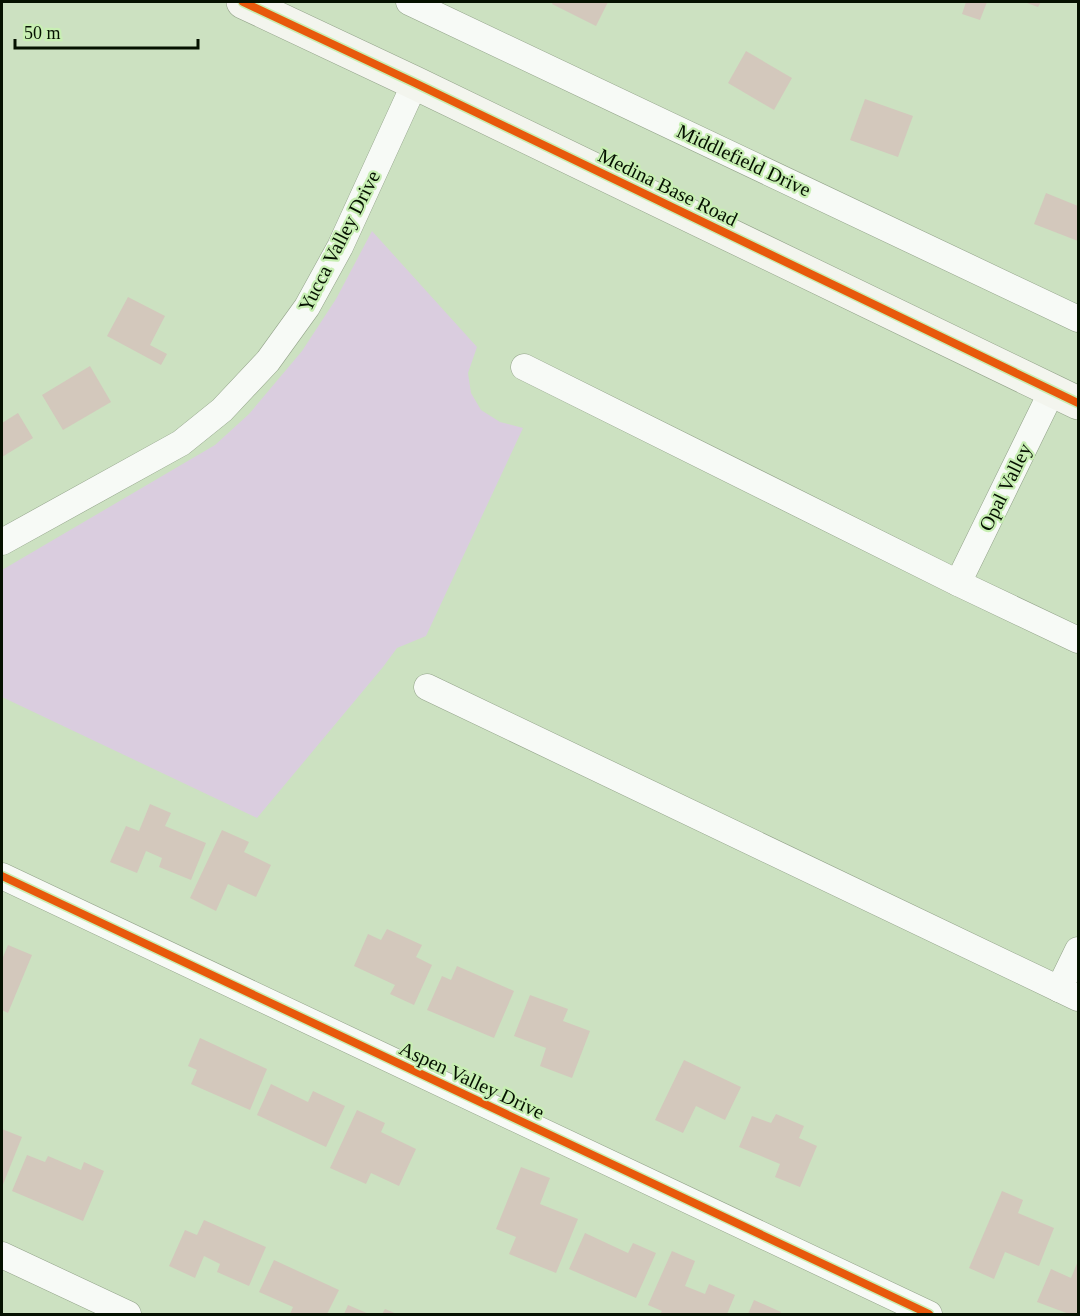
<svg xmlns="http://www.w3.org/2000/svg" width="1080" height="1316" font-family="'Times New Roman',serif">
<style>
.green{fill:#dacddf}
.building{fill:#d3c8bc}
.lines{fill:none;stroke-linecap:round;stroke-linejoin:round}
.street-casing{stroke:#92a289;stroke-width:27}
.secondary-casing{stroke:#92a289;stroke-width:34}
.street{stroke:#f7faf6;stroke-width:26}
.secondary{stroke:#f3f5ee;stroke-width:33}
.cycleway-casing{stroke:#c8efb3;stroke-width:11}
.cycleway{stroke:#e8590c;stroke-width:8}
.labels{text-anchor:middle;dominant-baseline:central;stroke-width:4.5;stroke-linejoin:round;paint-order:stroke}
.street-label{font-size:20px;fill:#051100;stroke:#c8efb3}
</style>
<rect width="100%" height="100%" fill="#cce1c1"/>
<path class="green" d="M 372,231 L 477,347 L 468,373 L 471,393 L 481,410 L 500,422 L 523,428 L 426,636 L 397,648 L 383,667 L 257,818 L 2,697 L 2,570 L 215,445 L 249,414 L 302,351 L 336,299 Z"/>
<g class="building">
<path d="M 553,2 L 608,2 L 596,26 L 552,4 Z"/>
<path d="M 966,2 L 987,2 L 980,20 L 962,14 Z"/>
<path d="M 1024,2 L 1041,2 L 1038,7 Z"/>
<path d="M 746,51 L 792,78 L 774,110 L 728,83 Z"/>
<path d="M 865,99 L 913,116 L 898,157 L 850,140 Z"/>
<path d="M 1046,193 L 1078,206 L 1078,241 L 1034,224 Z"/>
<path d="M 128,297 L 165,316 L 150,345 L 167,354 L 161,365 L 107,336 Z"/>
<path d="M 90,366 L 111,402 L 63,430 L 42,395 Z"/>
<path d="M 18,413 L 33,438 L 2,457 L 2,423 Z"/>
<path d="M 150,804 L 171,813 L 165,826 L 206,843 L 191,880 L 159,867 L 162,858 L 146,851 L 137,873 L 110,862 L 126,826 L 139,831 Z"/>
<path d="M 222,830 L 249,842 L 244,852 L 271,865 L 256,897 L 228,884 L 216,911 L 190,898 Z"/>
<path d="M 387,929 L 422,945 L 416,957 L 432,965 L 414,1005 L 390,994 L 395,985 L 354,966 L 368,934 L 381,940 Z"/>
<path d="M 8,945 L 32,955 L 8,1013 L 2,1010 L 2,956 L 3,957 Z"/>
<path d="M 457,966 L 514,991 L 494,1038 L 427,1010 L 442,976 L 451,980 Z"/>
<path d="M 530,995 L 568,1009 L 563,1021 L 590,1031 L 572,1078 L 540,1066 L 546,1048 L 514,1036 Z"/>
<path d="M 200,1038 L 267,1069 L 250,1110 L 191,1084 L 197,1070 L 188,1066 Z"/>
<path d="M 684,1060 L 741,1087 L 725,1120 L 696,1106 L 683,1133 L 655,1120 Z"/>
<path d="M 271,1084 L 308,1102 L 313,1091 L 345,1106 L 326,1147 L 257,1115 Z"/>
<path d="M 357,1110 L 385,1123 L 381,1132 L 416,1149 L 399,1186 L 371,1173 L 366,1184 L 330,1168 Z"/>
<path d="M 776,1114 L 804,1126 L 799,1138 L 817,1146 L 800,1187 L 775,1177 L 780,1164 L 739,1147 L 752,1116 L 771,1123 Z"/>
<path d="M 2,1129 L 22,1137 L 2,1187 Z"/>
<path d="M 27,1155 L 45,1162 L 48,1156 L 81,1170 L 84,1162 L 104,1171 L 83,1221 L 12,1191 Z"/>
<path d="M 521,1167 L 550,1178 L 540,1204 L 578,1219 L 556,1273 L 509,1254 L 516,1237 L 496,1229 Z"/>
<path d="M 1002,1191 L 1023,1200 L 1018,1213 L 1054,1228 L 1039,1266 L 1005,1252 L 994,1279 L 969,1268 Z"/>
<path d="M 204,1220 L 266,1247 L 249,1286 L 217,1272 L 220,1264 L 204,1256 L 195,1278 L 169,1266 L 185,1230 L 197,1235 Z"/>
<path d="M 585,1233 L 628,1253 L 633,1243 L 656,1253 L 636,1298 L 569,1269 Z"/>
<path d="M 672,1251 L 695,1261 L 685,1286 L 705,1294 L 709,1284 L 735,1295 L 727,1314 L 660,1314 L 662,1311 L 648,1305 Z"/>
<path d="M 274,1260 L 339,1290 L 327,1314 L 290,1314 L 293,1307 L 259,1292 Z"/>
<path d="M 1078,1261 L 1078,1314 L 1069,1314 L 1037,1302 L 1051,1269 L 1071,1278 Z"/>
<path d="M 754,1300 L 781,1312 L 780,1314 L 748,1314 Z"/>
<path d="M 348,1305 L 369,1314 L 344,1314 Z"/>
<path d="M 385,1309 L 397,1314 L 382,1314 Z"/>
</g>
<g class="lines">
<g class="street-casing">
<g id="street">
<path d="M 409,2 L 1078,319"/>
<path d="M 524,367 L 958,583 L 1078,640"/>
<path d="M 2,542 L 181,443 L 222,410 L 268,361 L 307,307 L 340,247 L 415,83"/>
<path d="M 958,583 L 1052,391"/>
<path d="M 427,687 L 1078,998"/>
<path d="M 2,876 L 929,1314"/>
<path d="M 1059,989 L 1078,950"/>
<path d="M 2,1255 L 128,1314"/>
</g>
</g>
<g class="secondary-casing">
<path id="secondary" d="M 243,2 L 415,83 L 1078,403"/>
</g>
<use href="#street" class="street"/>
<use href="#secondary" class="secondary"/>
<g class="cycleway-casing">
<g id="cycleway">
<path d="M 243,2 L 415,83 L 1078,403"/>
<path d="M 2,876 L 929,1314"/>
</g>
</g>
<use href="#cycleway" class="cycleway"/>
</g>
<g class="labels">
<g class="street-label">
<text transform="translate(744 160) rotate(25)">Middlefield Drive</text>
<text transform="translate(668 187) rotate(26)">Medina Base Road</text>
<text transform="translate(339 241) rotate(-63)">Yucca Valley Drive</text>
<text transform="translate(1005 487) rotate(-64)">Opal Valley</text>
<text transform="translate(472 1080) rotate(25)">Aspen Valley Drive</text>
</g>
</g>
<rect width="1080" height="1316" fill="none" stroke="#051100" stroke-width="6"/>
<path d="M15 39v9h183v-9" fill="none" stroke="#051100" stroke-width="3"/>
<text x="24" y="39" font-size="18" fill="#051100" stroke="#c8efb3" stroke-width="4.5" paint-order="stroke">50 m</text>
</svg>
